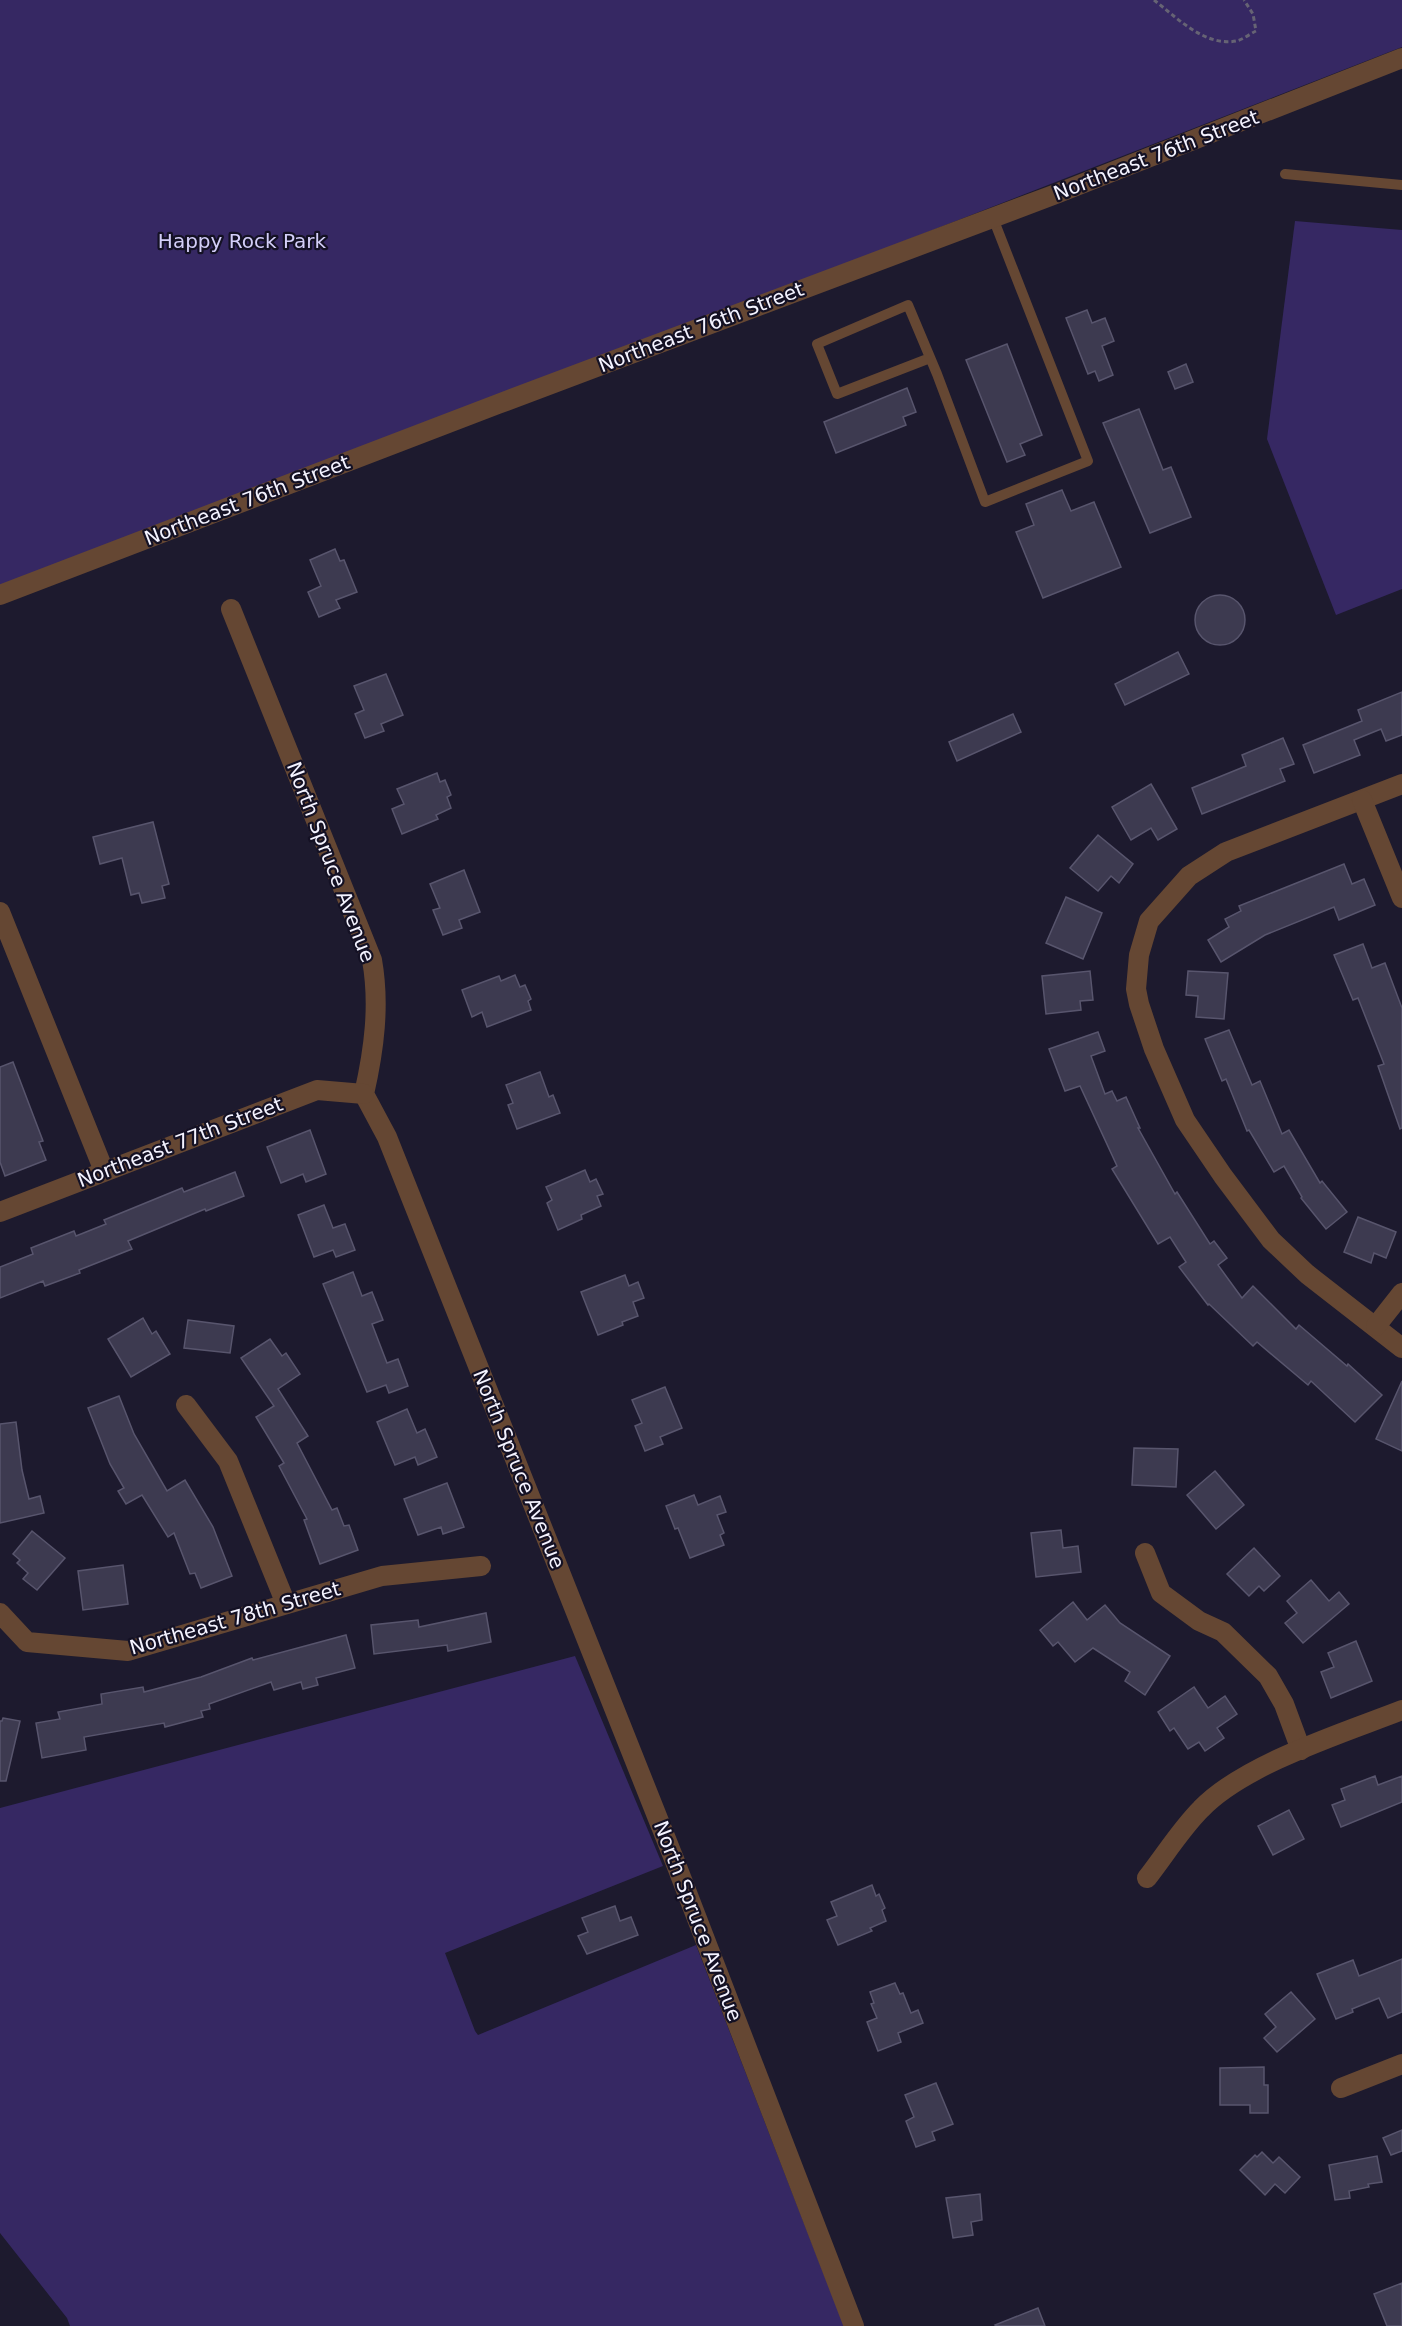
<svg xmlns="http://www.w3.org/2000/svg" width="1402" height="2326" font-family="'DejaVu Sans',sans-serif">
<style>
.green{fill:#362863}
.building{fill:#3d3a50;stroke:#58556d;stroke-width:1.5}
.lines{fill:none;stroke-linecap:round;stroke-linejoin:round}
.path{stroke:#666374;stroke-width:3;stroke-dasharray:4.5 3;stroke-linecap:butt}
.lane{stroke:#654733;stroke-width:10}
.street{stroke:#654733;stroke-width:20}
.labels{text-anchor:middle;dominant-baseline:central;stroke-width:4.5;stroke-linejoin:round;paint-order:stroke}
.street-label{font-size:20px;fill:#f4f3ff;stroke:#141124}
.park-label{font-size:20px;fill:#d3cef8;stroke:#141124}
</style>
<rect width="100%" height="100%" fill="#1d1a2e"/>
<g class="green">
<path d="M 0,0 L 1402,0 L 1402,47 L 0,594 Z"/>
<path d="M 1295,221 L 1402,230 L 1402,589 L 1336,615 L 1267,439 Z"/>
<path d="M 575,1656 L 663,1866 L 445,1953 L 475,2031 L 478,2035 L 696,1945 L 844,2326 L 70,2326 L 67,2318 L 0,2233 L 0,1808 Z"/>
</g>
<g class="building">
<path d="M 1087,310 L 1092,323 L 1105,318 L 1114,341 L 1102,346 L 1113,375 L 1099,381 L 1095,371 L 1088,374 L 1066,318 Z"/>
<path d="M 1007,344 L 1042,435 L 1020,444 L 1025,455 L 1007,462 L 966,360 Z"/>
<path d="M 1186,364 L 1193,382 L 1175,389 L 1168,372 Z"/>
<path d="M 907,388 L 916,412 L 903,417 L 906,425 L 836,453 L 824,422 Z"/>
<path d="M 1139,409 L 1163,470 L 1171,467 L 1191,517 L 1150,533 L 1103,423 Z"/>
<path d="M 1062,490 L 1071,511 L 1094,502 L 1121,567 L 1043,598 L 1016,532 L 1034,525 L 1026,504 Z"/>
<path d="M 335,549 L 340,561 L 344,560 L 357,592 L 336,600 L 340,608 L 319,617 L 308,592 L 321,586 L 310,560 Z"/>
<circle cx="1220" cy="620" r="25"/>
<path d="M 1178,652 L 1189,674 L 1125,705 L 1115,684 Z"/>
<path d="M 386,674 L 403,715 L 381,724 L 384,731 L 365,738 L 355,714 L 364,710 L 354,686 Z"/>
<path d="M 1402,692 L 1402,735 L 1386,741 L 1381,729 L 1354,740 L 1360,755 L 1314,773 L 1303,745 L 1362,721 L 1358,710 Z"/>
<path d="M 1013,714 L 1021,732 L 957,761 L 949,742 Z"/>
<path d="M 1283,738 L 1294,764 L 1280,769 L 1285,781 L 1202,814 L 1192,788 L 1246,766 L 1242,755 Z"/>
<path d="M 437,773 L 440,782 L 445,780 L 451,795 L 447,797 L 451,808 L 436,815 L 438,819 L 402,834 L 392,809 L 404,804 L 397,789 Z"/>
<path d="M 1151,784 L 1177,829 L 1158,840 L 1151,828 L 1131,840 L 1112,807 Z"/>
<path d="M 153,822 L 169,884 L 162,886 L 165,898 L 142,903 L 139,893 L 131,895 L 122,858 L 100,864 L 93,837 Z"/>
<path d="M 1098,835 L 1133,864 L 1119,883 L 1111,876 L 1098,891 L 1070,868 Z"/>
<path d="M 1344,864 L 1352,884 L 1364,879 L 1375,905 L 1339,920 L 1334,907 L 1265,935 L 1221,962 L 1208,940 L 1229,927 L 1225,919 L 1241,911 L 1239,906 Z"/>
<path d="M 464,870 L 480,912 L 459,920 L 462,928 L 443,935 L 433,910 L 440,908 L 430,884 Z"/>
<path d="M 1066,897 L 1102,913 L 1083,959 L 1046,943 Z"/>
<path d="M 1363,944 L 1372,968 L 1385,963 L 1402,1008 L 1402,1128 L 1400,1129 L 1378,1066 L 1384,1064 L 1358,998 L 1353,1000 L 1334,955 Z"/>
<path d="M 1090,971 L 1093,1000 L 1080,1001 L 1081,1010 L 1046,1014 L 1042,976 Z"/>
<path d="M 1188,971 L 1228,973 L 1224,1019 L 1196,1017 L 1198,996 L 1186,995 Z"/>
<path d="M 515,975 L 520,987 L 525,985 L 531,999 L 528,1001 L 531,1010 L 487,1027 L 482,1012 L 472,1017 L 462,990 L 499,976 L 501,981 Z"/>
<path d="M 1229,1030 L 1252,1085 L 1260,1081 L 1282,1134 L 1289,1130 L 1320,1183 L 1322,1181 L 1347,1212 L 1326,1229 L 1301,1198 L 1302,1197 L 1284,1166 L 1274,1172 L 1249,1130 L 1247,1131 L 1226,1079 L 1222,1081 L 1205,1039 Z"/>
<path d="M 1098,1032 L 1105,1051 L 1091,1056 L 1105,1094 L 1112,1091 L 1117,1101 L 1126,1097 L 1140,1128 L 1138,1128 L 1175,1194 L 1177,1192 L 1210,1244 L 1214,1241 L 1227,1258 L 1218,1265 L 1242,1298 L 1253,1286 L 1296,1329 L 1299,1325 L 1347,1366 L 1348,1364 L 1382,1395 L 1355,1422 L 1311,1381 L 1308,1385 L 1257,1342 L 1253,1346 L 1209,1304 L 1208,1305 L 1179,1267 L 1186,1262 L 1170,1237 L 1158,1244 L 1112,1169 L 1117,1166 L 1080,1086 L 1065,1091 L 1049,1049 Z"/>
<path d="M 13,1062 L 43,1141 L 39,1142 L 46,1160 L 5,1176 L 0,1162 L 0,1067 Z"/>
<path d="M 540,1072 L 549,1097 L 553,1095 L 560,1113 L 517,1129 L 508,1105 L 513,1103 L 506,1085 Z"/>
<path d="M 310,1130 L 326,1174 L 306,1182 L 303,1174 L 281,1183 L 267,1147 Z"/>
<path d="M 585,1170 L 590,1182 L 596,1179 L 603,1194 L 597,1196 L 601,1206 L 581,1215 L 582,1219 L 558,1230 L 547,1203 L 552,1200 L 546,1187 Z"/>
<path d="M 235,1172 L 244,1196 L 206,1211 L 205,1209 L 128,1241 L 132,1249 L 79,1270 L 80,1273 L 45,1286 L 43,1281 L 0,1298 L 0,1267 L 33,1254 L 31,1248 L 74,1231 L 76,1236 L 106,1224 L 104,1220 L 182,1188 L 184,1192 Z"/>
<path d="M 324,1205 L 333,1228 L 345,1224 L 355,1250 L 336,1257 L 333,1250 L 314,1257 L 298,1215 Z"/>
<path d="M 1358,1217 L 1396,1232 L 1386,1258 L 1374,1253 L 1371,1263 L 1344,1252 Z"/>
<path d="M 353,1272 L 362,1296 L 372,1292 L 383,1320 L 372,1324 L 387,1363 L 398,1359 L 408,1386 L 389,1393 L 386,1385 L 367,1392 L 323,1284 Z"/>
<path d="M 625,1275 L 629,1286 L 638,1282 L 644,1298 L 633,1302 L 638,1316 L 622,1322 L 623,1325 L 598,1335 L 581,1292 Z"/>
<path d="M 143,1318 L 152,1334 L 156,1331 L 170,1354 L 131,1377 L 108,1339 Z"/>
<path d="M 188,1320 L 234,1326 L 230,1353 L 184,1348 Z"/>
<path d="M 270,1339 L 282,1356 L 286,1353 L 300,1374 L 278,1389 L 308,1436 L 297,1443 L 332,1510 L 337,1508 L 344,1526 L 349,1525 L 358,1550 L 320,1564 L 304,1520 L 307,1519 L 279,1466 L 284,1463 L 256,1417 L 274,1406 L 241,1358 Z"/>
<path d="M 1402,1381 L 1402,1451 L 1376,1439 Z"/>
<path d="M 665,1387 L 682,1428 L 660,1437 L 663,1444 L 645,1451 L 635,1426 L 642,1423 L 632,1400 Z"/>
<path d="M 119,1396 L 134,1434 L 167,1491 L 185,1480 L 213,1527 L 232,1576 L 201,1588 L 195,1573 L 190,1574 L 174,1533 L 168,1537 L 142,1495 L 126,1504 L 118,1491 L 124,1488 L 110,1464 L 88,1408 Z"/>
<path d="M 407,1409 L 417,1433 L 425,1429 L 437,1457 L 418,1465 L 415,1457 L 395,1465 L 377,1422 Z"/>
<path d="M 16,1422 L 22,1470 L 29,1499 L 40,1496 L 44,1513 L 0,1523 L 0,1424 Z"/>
<path d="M 1134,1448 L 1178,1449 L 1176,1487 L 1132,1485 Z"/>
<path d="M 1215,1471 L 1244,1505 L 1216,1529 L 1187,1495 Z"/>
<path d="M 447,1483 L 464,1527 L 443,1534 L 441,1527 L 418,1535 L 404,1499 Z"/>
<path d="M 694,1495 L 698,1505 L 720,1496 L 726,1512 L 717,1515 L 724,1533 L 720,1535 L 724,1545 L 690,1558 L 678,1528 L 675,1529 L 666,1506 Z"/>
<path d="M 1061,1530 L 1063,1548 L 1078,1546 L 1081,1572 L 1036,1577 L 1031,1533 Z"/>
<path d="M 32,1531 L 65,1558 L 37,1590 L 23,1579 L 28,1573 L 17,1563 L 20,1560 L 13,1554 Z"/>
<path d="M 1254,1548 L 1280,1576 L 1264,1591 L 1259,1586 L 1249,1596 L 1227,1574 Z"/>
<path d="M 123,1565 L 128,1604 L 83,1610 L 78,1571 Z"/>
<path d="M 1311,1580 L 1329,1601 L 1339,1592 L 1349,1604 L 1303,1643 L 1285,1623 L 1297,1613 L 1287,1601 Z"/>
<path d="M 1073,1602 L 1087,1620 L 1105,1605 L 1120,1623 L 1170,1656 L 1145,1695 L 1125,1681 L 1130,1672 L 1093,1648 L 1075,1662 L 1058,1642 L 1053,1646 L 1040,1630 Z"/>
<path d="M 486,1613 L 491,1642 L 448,1651 L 447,1645 L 374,1654 L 371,1625 L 418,1620 L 419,1627 Z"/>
<path d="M 346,1635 L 355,1668 L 316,1678 L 318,1685 L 303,1689 L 301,1682 L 274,1690 L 271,1682 L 209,1704 L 210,1709 L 201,1711 L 203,1717 L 165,1727 L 164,1723 L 84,1737 L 86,1750 L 42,1758 L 36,1723 L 60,1719 L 58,1712 L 102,1704 L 101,1694 L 143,1687 L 144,1692 L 201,1677 L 252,1658 L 253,1660 Z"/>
<path d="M 1356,1641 L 1372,1681 L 1331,1698 L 1321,1672 L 1334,1667 L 1328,1653 Z"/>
<path d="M 1194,1687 L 1208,1708 L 1225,1696 L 1237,1714 L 1217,1728 L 1224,1738 L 1205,1751 L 1199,1742 L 1188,1749 L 1174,1728 L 1170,1731 L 1158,1712 Z"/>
<path d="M 3,1718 L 20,1721 L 6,1781 L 0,1781 L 0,1721 L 2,1721 Z"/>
<path d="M 1375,1776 L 1378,1785 L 1402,1776 L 1402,1802 L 1341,1827 L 1332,1805 L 1345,1800 L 1341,1789 Z"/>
<path d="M 1289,1810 L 1304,1839 L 1273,1855 L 1258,1826 Z"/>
<path d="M 872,1885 L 876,1896 L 879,1894 L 885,1908 L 882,1910 L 886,1921 L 870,1928 L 872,1931 L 838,1945 L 827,1920 L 837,1916 L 831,1902 Z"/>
<path d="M 615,1906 L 620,1921 L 631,1917 L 638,1935 L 587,1954 L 578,1936 L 588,1932 L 582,1918 Z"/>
<path d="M 1402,1959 L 1402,2012 L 1388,2018 L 1379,1998 L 1352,2009 L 1353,2012 L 1336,2019 L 1317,1974 L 1353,1960 L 1359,1976 Z"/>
<path d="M 895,1983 L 900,1994 L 903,1993 L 911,2013 L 918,2010 L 923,2023 L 898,2033 L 901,2042 L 878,2051 L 867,2022 L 877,2018 L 871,2004 L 874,2003 L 870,1992 Z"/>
<path d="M 1291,1992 L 1315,2019 L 1277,2052 L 1264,2038 L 1276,2027 L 1265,2014 Z"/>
<path d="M 1264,2067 L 1264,2085 L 1268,2085 L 1268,2113 L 1250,2113 L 1250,2105 L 1220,2105 L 1220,2068 Z"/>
<path d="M 936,2083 L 953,2124 L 932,2132 L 935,2140 L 916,2147 L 906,2121 L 914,2117 L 905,2095 Z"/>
<path d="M 1402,2130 L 1402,2151 L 1391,2155 L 1383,2138 Z"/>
<path d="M 1262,2152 L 1273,2163 L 1279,2157 L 1300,2177 L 1285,2193 L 1275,2184 L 1265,2195 L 1240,2170 L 1255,2155 L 1257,2157 Z"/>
<path d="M 1377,2156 L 1382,2182 L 1368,2184 L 1369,2187 L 1349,2191 L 1350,2198 L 1335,2200 L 1329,2165 Z"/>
<path d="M 980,2194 L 982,2220 L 971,2222 L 973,2235 L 953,2238 L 946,2198 Z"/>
<path d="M 1402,2283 L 1402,2326 L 1387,2326 L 1374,2294 Z"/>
<path d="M 1038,2308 L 1045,2326 L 996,2326 L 995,2325 Z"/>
</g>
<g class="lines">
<path class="path" d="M 1154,0 C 1176,17 1205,47 1236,41 C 1242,40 1250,34 1256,31 L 1253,14 L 1244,0"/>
<g class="lane">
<path d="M 1285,174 L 1402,185"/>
<path d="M 930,358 L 837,394 L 817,344 L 908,305 L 937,374 L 985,502 L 1088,461 L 993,218"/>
</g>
<g class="street">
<path d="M 0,595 L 498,404 L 1056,194 L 1402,58"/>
<path d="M 231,609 L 372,960 C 380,1005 374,1050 364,1094 L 387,1137 L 674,1859 L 854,2326"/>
<path d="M 1402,784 L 1226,852 L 1189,876 L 1149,921 L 1139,955 L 1136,989 L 1139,1004 L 1154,1049 L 1185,1120 L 1223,1176 L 1271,1240 L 1307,1274 L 1402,1348"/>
<path d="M 1362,800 L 1402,898"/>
<path d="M 0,912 L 104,1171"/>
<path d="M 0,1212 L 317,1090 L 364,1094"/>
<path d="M 1376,1326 L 1402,1293"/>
<path d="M 186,1405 L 228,1461 L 286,1604"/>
<path d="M 1145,1553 L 1161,1593 L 1199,1621 L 1223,1632 L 1268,1676 L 1284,1704 L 1301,1750"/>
<path d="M 0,1613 L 27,1642 L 128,1651 L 382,1576 L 481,1566"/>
<path d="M 1147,1878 C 1165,1855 1181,1829 1201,1809 C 1244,1764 1343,1733 1402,1710"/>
<path d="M 1341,2088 L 1402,2064"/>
</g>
</g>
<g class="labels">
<g class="street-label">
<text transform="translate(1156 155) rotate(-21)">Northeast 76th Street</text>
<text transform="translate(701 327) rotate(-21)">Northeast 76th Street</text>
<text transform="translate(247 500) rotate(-21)">Northeast 76th Street</text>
<text transform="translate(331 862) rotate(69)">North Spruce Avenue</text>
<text transform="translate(180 1142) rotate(-21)">Northeast 77th Street</text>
<text transform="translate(519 1469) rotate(68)">North Spruce Avenue</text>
<text transform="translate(235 1618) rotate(-16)">Northeast 78th Street</text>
<text transform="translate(698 1921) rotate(69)">North Spruce Avenue</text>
</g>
<g class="park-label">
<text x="242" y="241">Happy Rock Park</text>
</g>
</g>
</svg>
